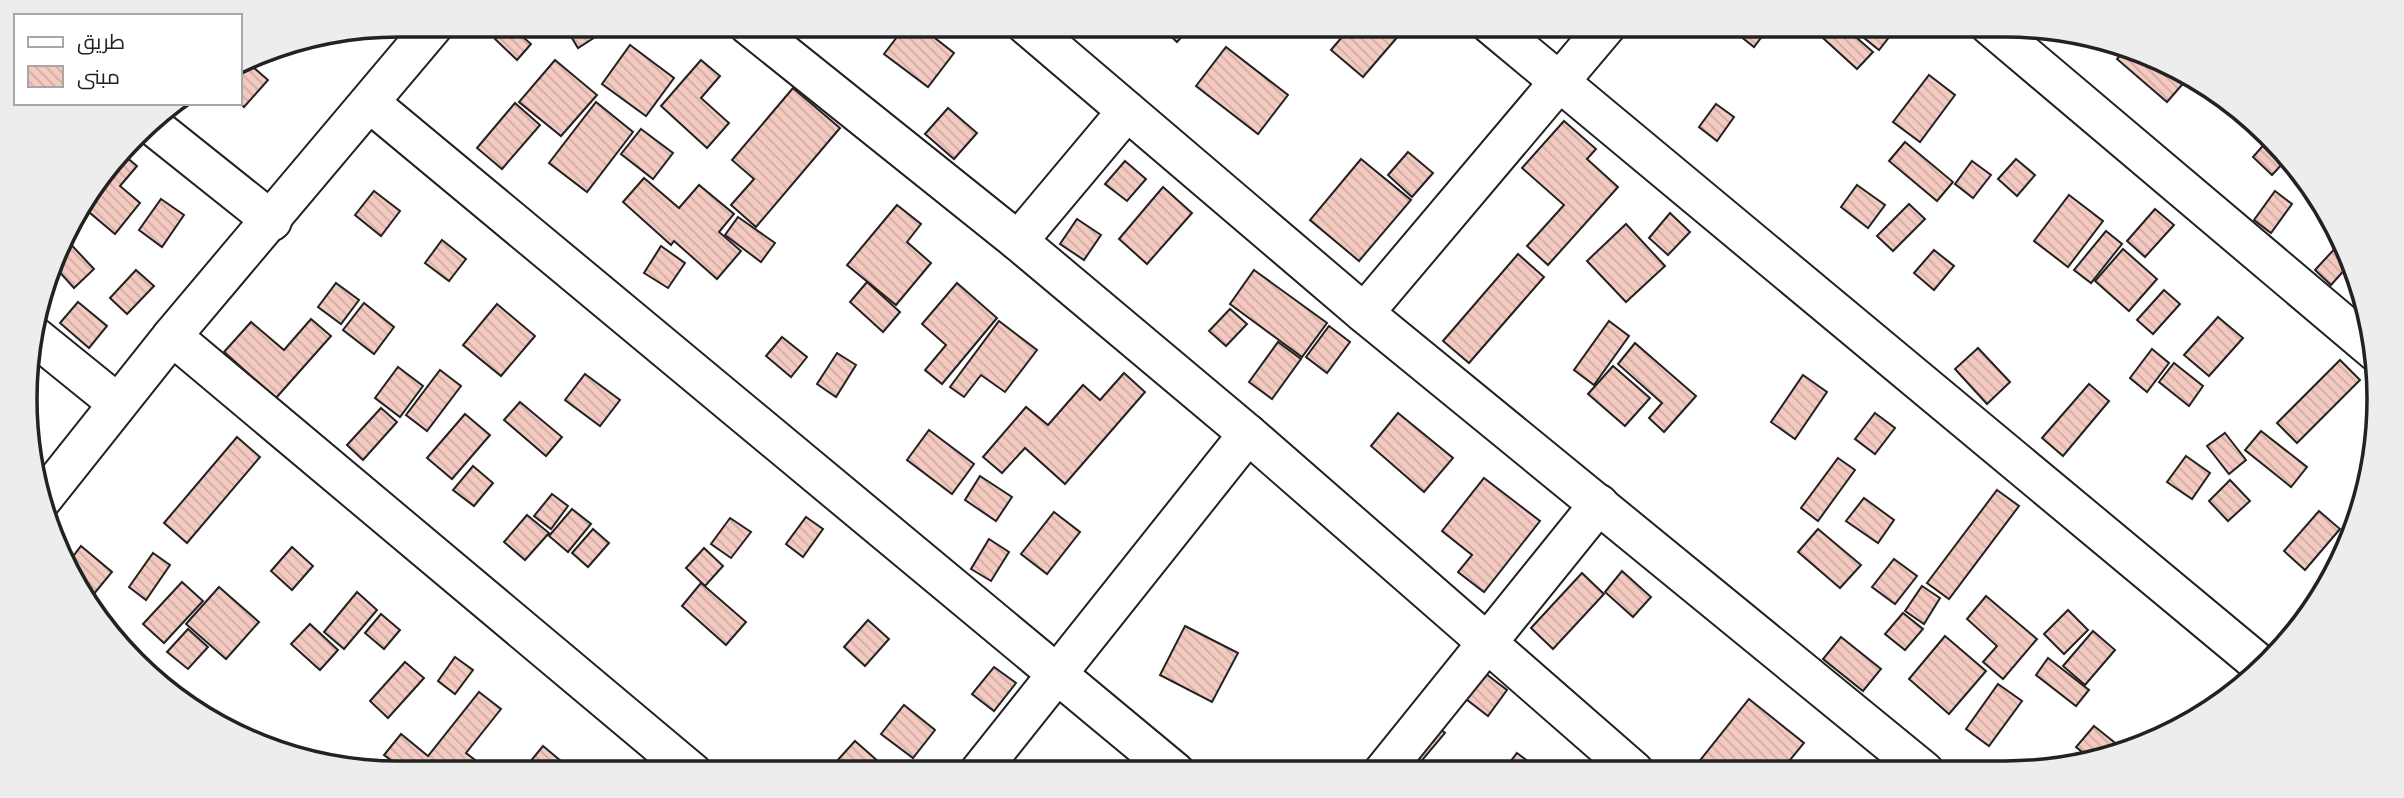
<svg xmlns="http://www.w3.org/2000/svg" width="2404" height="798" font-family="'PT Sans Narrow',Cairo,sans-serif">
<style>
.building{fill:url(#building-back-hatch);stroke:#222;stroke-width:2}
.lines{fill:none;stroke-linecap:round;stroke-linejoin:round}
.street-casing{stroke:#222;stroke-width:42}
.street{stroke:#fff;stroke-width:38}
.rim{fill:none;stroke:#222;stroke-width:3.5}
</style>
<defs>
<pattern id="building-back-hatch" width="6" height="6" patternUnits="userSpaceOnUse" patternTransform="scale(1.75)"><rect width="6" height="6" fill="#f3c9c0"/><path d="M-1 5l2 2M0 0l6 6M5-1l2 2" fill="none" stroke="#d0aca5"/></pattern>
</defs>
<rect width="100%" height="100%" fill="#fff"/>
<g class="building">
<path d="M 508,24 L 531,44 L 517,60 L 495,39 Z"/>
<path d="M 574,24 L 598,24 L 603,32 L 578,48 L 567,30 Z"/>
<path d="M 835,24 L 858,24 L 850,36 Z"/>
<path d="M 907,24 L 917,24 L 954,53 L 928,87 L 884,54 Z"/>
<path d="M 1158,24 L 1193,24 L 1177,42 Z"/>
<path d="M 1353,24 L 1388,24 L 1400,34 L 1363,77 L 1331,50 Z"/>
<path d="M 1725,24 L 1766,24 L 1769,27 L 1754,47 Z"/>
<path d="M 1813,24 L 1841,24 L 1873,52 L 1857,69 L 1811,27 Z"/>
<path d="M 1857,24 L 1893,24 L 1897,27 L 1879,50 L 1853,29 Z"/>
<path d="M 630,45 L 674,78 L 646,116 L 602,84 Z"/>
<path d="M 1226,47 L 1288,95 L 1258,134 L 1196,86 Z"/>
<path d="M 2126,49 L 2187,79 L 2167,102 L 2117,59 Z"/>
<path d="M 245,60 L 268,80 L 244,107 L 240,103 L 240,63 Z"/>
<path d="M 555,60 L 597,95 L 561,136 L 519,102 Z"/>
<path d="M 701,60 L 720,76 L 701,98 L 729,123 L 707,148 L 661,106 Z"/>
<path d="M 1929,75 L 1955,95 L 1920,142 L 1893,122 Z"/>
<path d="M 793,88 L 840,128 L 756,227 L 731,205 L 754,179 L 732,160 Z"/>
<path d="M 596,102 L 633,132 L 587,192 L 549,163 Z"/>
<path d="M 515,103 L 540,125 L 502,169 L 477,148 Z"/>
<path d="M 1716,104 L 1734,117 L 1717,141 L 1699,127 Z"/>
<path d="M 948,108 L 977,133 L 954,159 L 925,134 Z"/>
<path d="M 1564,121 L 1596,149 L 1587,159 L 1618,187 L 1548,265 L 1527,246 L 1564,205 L 1522,168 Z"/>
<path d="M 641,129 L 673,153 L 653,179 L 621,154 Z"/>
<path d="M 2267,141 L 2285,161 L 2272,175 L 2253,157 Z"/>
<path d="M 1905,142 L 1953,182 L 1937,201 L 1889,161 Z"/>
<path d="M 1408,152 L 1433,173 L 1412,197 L 1388,175 Z"/>
<path d="M 124,155 L 137,166 L 120,186 L 140,203 L 115,234 L 83,207 Z"/>
<path d="M 1361,159 L 1411,200 L 1359,261 L 1310,220 Z"/>
<path d="M 2016,159 L 2035,175 L 2017,196 L 1998,179 Z"/>
<path d="M 1125,161 L 1146,179 L 1127,201 L 1105,184 Z"/>
<path d="M 1972,161 L 1991,175 L 1973,198 L 1955,184 Z"/>
<path d="M 644,178 L 679,208 L 699,185 L 734,214 L 719,232 L 741,251 L 717,279 L 674,241 L 671,245 L 623,202 Z"/>
<path d="M 1857,185 L 1885,205 L 1868,228 L 1841,207 Z"/>
<path d="M 1163,187 L 1192,213 L 1147,264 L 1119,239 Z"/>
<path d="M 374,191 L 400,211 L 381,236 L 355,215 Z"/>
<path d="M 2275,191 L 2292,204 L 2271,233 L 2254,220 Z"/>
<path d="M 2069,195 L 2103,221 L 2068,267 L 2034,241 Z"/>
<path d="M 161,199 L 184,215 L 162,247 L 139,230 Z"/>
<path d="M 1909,204 L 1925,219 L 1893,251 L 1877,236 Z"/>
<path d="M 897,205 L 921,224 L 907,242 L 931,263 L 896,305 L 847,265 Z"/>
<path d="M 2155,209 L 2174,225 L 2145,257 L 2127,241 Z"/>
<path d="M 1670,213 L 1690,232 L 1668,255 L 1649,238 Z"/>
<path d="M 738,217 L 775,243 L 761,262 L 725,235 Z"/>
<path d="M 1077,219 L 1101,235 L 1084,260 L 1060,244 Z"/>
<path d="M 1626,224 L 1665,266 L 1626,302 L 1587,261 Z"/>
<path d="M 2106,231 L 2122,244 L 2091,283 L 2074,270 Z"/>
<path d="M 63,236 L 94,269 L 74,288 L 56,268 L 51,272 Z"/>
<path d="M 442,240 L 466,259 L 449,281 L 425,263 Z"/>
<path d="M 2339,244 L 2348,266 L 2331,285 L 2315,270 Z"/>
<path d="M 661,246 L 685,263 L 668,288 L 644,273 Z"/>
<path d="M 2123,249 L 2157,279 L 2129,311 L 2095,281 Z"/>
<path d="M 1934,250 L 1954,266 L 1934,290 L 1914,273 Z"/>
<path d="M 1518,254 L 1544,277 L 1469,363 L 1443,341 Z"/>
<path d="M 136,270 L 154,286 L 127,314 L 110,298 Z"/>
<path d="M 1254,270 L 1327,323 L 1302,357 L 1230,304 Z"/>
<path d="M 867,282 L 900,312 L 883,332 L 850,302 Z"/>
<path d="M 336,283 L 359,300 L 341,324 L 318,307 Z"/>
<path d="M 957,283 L 997,318 L 942,384 L 925,370 L 946,345 L 922,324 Z"/>
<path d="M 2164,290 L 2180,304 L 2153,334 L 2137,320 Z"/>
<path d="M 78,302 L 107,326 L 89,348 L 60,323 Z"/>
<path d="M 364,303 L 394,327 L 374,354 L 343,330 Z"/>
<path d="M 497,304 L 535,336 L 501,376 L 463,345 Z"/>
<path d="M 1230,309 L 1247,324 L 1226,346 L 1209,331 Z"/>
<path d="M 2218,317 L 2243,338 L 2209,376 L 2184,355 Z"/>
<path d="M 311,319 L 331,336 L 276,398 L 224,352 L 251,322 L 284,350 Z"/>
<path d="M 999,321 L 1037,350 L 1005,392 L 981,375 L 964,397 L 950,387 Z"/>
<path d="M 1609,321 L 1629,336 L 1594,385 L 1574,370 Z"/>
<path d="M 1329,326 L 1350,342 L 1327,373 L 1306,357 Z"/>
<path d="M 782,337 L 807,357 L 791,377 L 766,356 Z"/>
<path d="M 1278,342 L 1301,359 L 1272,399 L 1249,382 Z"/>
<path d="M 1635,343 L 1696,396 L 1664,432 L 1649,418 L 1662,403 L 1618,364 Z"/>
<path d="M 1978,348 L 2010,382 L 1987,404 L 1955,369 Z"/>
<path d="M 2152,349 L 2169,363 L 2147,392 L 2130,378 Z"/>
<path d="M 837,353 L 856,365 L 836,397 L 817,384 Z"/>
<path d="M 2340,360 L 2360,380 L 2297,443 L 2277,423 Z"/>
<path d="M 2174,363 L 2203,386 L 2189,406 L 2159,382 Z"/>
<path d="M 1613,366 L 1650,398 L 1625,426 L 1588,394 Z"/>
<path d="M 398,367 L 423,386 L 400,417 L 375,398 Z"/>
<path d="M 440,370 L 461,386 L 427,431 L 406,415 Z"/>
<path d="M 1124,373 L 1145,392 L 1065,484 L 1025,448 L 1002,473 L 983,457 L 1026,407 L 1048,425 L 1083,385 L 1100,400 Z"/>
<path d="M 585,374 L 620,400 L 600,426 L 565,400 Z"/>
<path d="M 1803,375 L 1827,392 L 1795,439 L 1771,422 Z"/>
<path d="M 2089,384 L 2109,401 L 2063,456 L 2042,438 Z"/>
<path d="M 520,402 L 562,437 L 546,456 L 504,420 Z"/>
<path d="M 381,408 L 397,422 L 363,460 L 347,445 Z"/>
<path d="M 1398,413 L 1453,458 L 1424,492 L 1371,446 Z"/>
<path d="M 1875,413 L 1895,428 L 1875,454 L 1855,439 Z"/>
<path d="M 465,414 L 490,435 L 452,479 L 427,458 Z"/>
<path d="M 929,430 L 974,464 L 952,494 L 907,460 Z"/>
<path d="M 2261,431 L 2307,467 L 2291,487 L 2245,450 Z"/>
<path d="M 2225,433 L 2246,460 L 2229,474 L 2207,446 Z"/>
<path d="M 237,437 L 260,457 L 187,543 L 164,523 Z"/>
<path d="M 2186,456 L 2210,473 L 2192,499 L 2167,482 Z"/>
<path d="M 1838,458 L 1855,470 L 1818,521 L 1801,508 Z"/>
<path d="M 473,466 L 493,483 L 474,506 L 453,490 Z"/>
<path d="M 980,476 L 1012,497 L 996,521 L 965,500 Z"/>
<path d="M 1484,478 L 1540,521 L 1484,592 L 1458,572 L 1472,555 L 1442,531 Z"/>
<path d="M 2230,480 L 2250,501 L 2228,521 L 2209,501 Z"/>
<path d="M 1997,490 L 2019,506 L 1949,599 L 1927,583 Z"/>
<path d="M 552,494 L 568,506 L 551,529 L 534,516 Z"/>
<path d="M 1864,498 L 1894,520 L 1878,543 L 1846,521 Z"/>
<path d="M 572,509 L 591,524 L 568,552 L 549,536 Z"/>
<path d="M 2319,511 L 2340,529 L 2305,570 L 2284,551 Z"/>
<path d="M 1054,512 L 1080,532 L 1047,574 L 1021,554 Z"/>
<path d="M 527,515 L 549,533 L 525,560 L 504,542 Z"/>
<path d="M 806,517 L 823,529 L 803,557 L 786,544 Z"/>
<path d="M 730,518 L 751,532 L 731,558 L 711,544 Z"/>
<path d="M 593,529 L 609,543 L 588,567 L 572,553 Z"/>
<path d="M 1818,529 L 1861,565 L 1840,588 L 1798,552 Z"/>
<path d="M 989,539 L 1009,552 L 991,581 L 971,569 Z"/>
<path d="M 81,546 L 112,572 L 93,595 L 76,582 L 68,563 Z"/>
<path d="M 292,547 L 313,566 L 292,590 L 271,571 Z"/>
<path d="M 704,548 L 723,566 L 705,586 L 686,568 Z"/>
<path d="M 153,553 L 170,565 L 146,600 L 129,587 Z"/>
<path d="M 1894,559 L 1917,576 L 1895,604 L 1872,587 Z"/>
<path d="M 1622,571 L 1651,597 L 1633,617 L 1605,592 Z"/>
<path d="M 1582,573 L 1604,594 L 1553,649 L 1531,628 Z"/>
<path d="M 182,582 L 203,601 L 164,643 L 143,624 Z"/>
<path d="M 701,583 L 746,622 L 726,645 L 682,606 Z"/>
<path d="M 1922,586 L 1940,598 L 1924,624 L 1905,611 Z"/>
<path d="M 219,587 L 259,622 L 226,659 L 186,624 Z"/>
<path d="M 357,592 L 377,610 L 344,649 L 324,632 Z"/>
<path d="M 1986,596 L 2037,639 L 2003,679 L 1983,662 L 1997,646 L 1967,619 Z"/>
<path d="M 2068,610 L 2088,630 L 2064,654 L 2044,634 Z"/>
<path d="M 1903,613 L 1923,629 L 1905,650 L 1885,634 Z"/>
<path d="M 381,614 L 400,630 L 384,649 L 365,633 Z"/>
<path d="M 868,620 L 889,639 L 865,666 L 844,647 Z"/>
<path d="M 310,624 L 338,650 L 320,670 L 291,644 Z"/>
<path d="M 1185,626 L 1238,653 L 1212,702 L 1160,675 Z"/>
<path d="M 188,629 L 208,647 L 188,669 L 167,652 Z"/>
<path d="M 2093,631 L 2115,650 L 2085,685 L 2063,666 Z"/>
<path d="M 1945,636 L 1986,671 L 1949,714 L 1909,679 Z"/>
<path d="M 1841,637 L 1881,669 L 1863,691 L 1823,659 Z"/>
<path d="M 455,657 L 473,670 L 455,694 L 438,681 Z"/>
<path d="M 2048,658 L 2089,690 L 2076,706 L 2036,675 Z"/>
<path d="M 405,662 L 424,678 L 388,718 L 370,701 Z"/>
<path d="M 1473,664 L 1507,690 L 1488,716 L 1453,689 Z"/>
<path d="M 994,667 L 1016,683 L 994,711 L 972,694 Z"/>
<path d="M 1998,684 L 2022,701 L 1989,746 L 1966,729 Z"/>
<path d="M 479,692 L 501,709 L 466,753 L 492,773 L 408,773 L 384,755 L 401,734 L 428,756 Z"/>
<path d="M 1749,699 L 1804,743 L 1781,771 L 1707,771 L 1698,763 Z"/>
<path d="M 904,705 L 935,730 L 913,758 L 881,734 Z"/>
<path d="M 1428,719 L 1445,733 L 1413,771 L 1397,757 Z"/>
<path d="M 2094,726 L 2124,750 L 2123,752 L 2092,760 L 2076,747 Z"/>
<path d="M 855,741 L 879,762 L 869,773 L 826,773 Z"/>
<path d="M 543,746 L 567,766 L 561,773 L 521,773 Z"/>
<path d="M 1517,753 L 1541,771 L 1503,771 Z"/>
<path d="M 382,761 L 404,773 L 376,771 Z"/>
</g>
<g class="lines">
<g class="street-casing">
<g id="street">
<path d="M 747,24 L 1018,241 L 1248,434 L 1634,771"/>
<path d="M 1025,24 L 1364,313 L 1924,771"/>
<path d="M 1490,24 L 2263,667"/>
<path d="M 1988,24 L 2376,352"/>
<path d="M 370,103 L 1175,772"/>
<path d="M 148,122 L 272,221"/>
<path d="M 1018,241 L 1127,111"/>
<path d="M 1364,313 L 1608,24"/>
<path d="M 33,335 L 117,403"/>
<path d="M 172,336 L 693,773"/>
<path d="M 40,502 L 172,336 L 435,24"/>
<path d="M 979,772 L 1248,434"/>
<path d="M 1383,772 L 1599,504"/>
</g>
</g>
<use href="#street" class="street"/>
</g>
<path d="M0 0H2404V798H0ZM399 37H2005A362 362 0 0 1 2367 399V399A362 362 0 0 1 2005 761H399A362 362 0 0 1 37 399V399A362 362 0 0 1 399 37Z" fill="#ededed" fill-rule="evenodd"/>
<path class="rim" d="M399 37H2005A362 362 0 0 1 2367 399V399A362 362 0 0 1 2005 761H399A362 362 0 0 1 37 399V399A362 362 0 0 1 399 37Z"/>
<rect x="14" y="14" width="228" height="91" fill="#ffffff" stroke="#a7a7a7" stroke-width="2"/>
<rect x="28" y="37" width="35" height="10" fill="#ffffff" stroke="#a7a7a7" stroke-width="2"/>
<text x="77" y="49" font-size="21" fill="#222222">طريق</text>
<rect x="28" y="66" width="35" height="21" fill="url(#building-back-hatch)" stroke="#a7a7a7" stroke-width="2"/>
<text x="77" y="84" font-size="21" fill="#222222">مبنى</text>
</svg>
